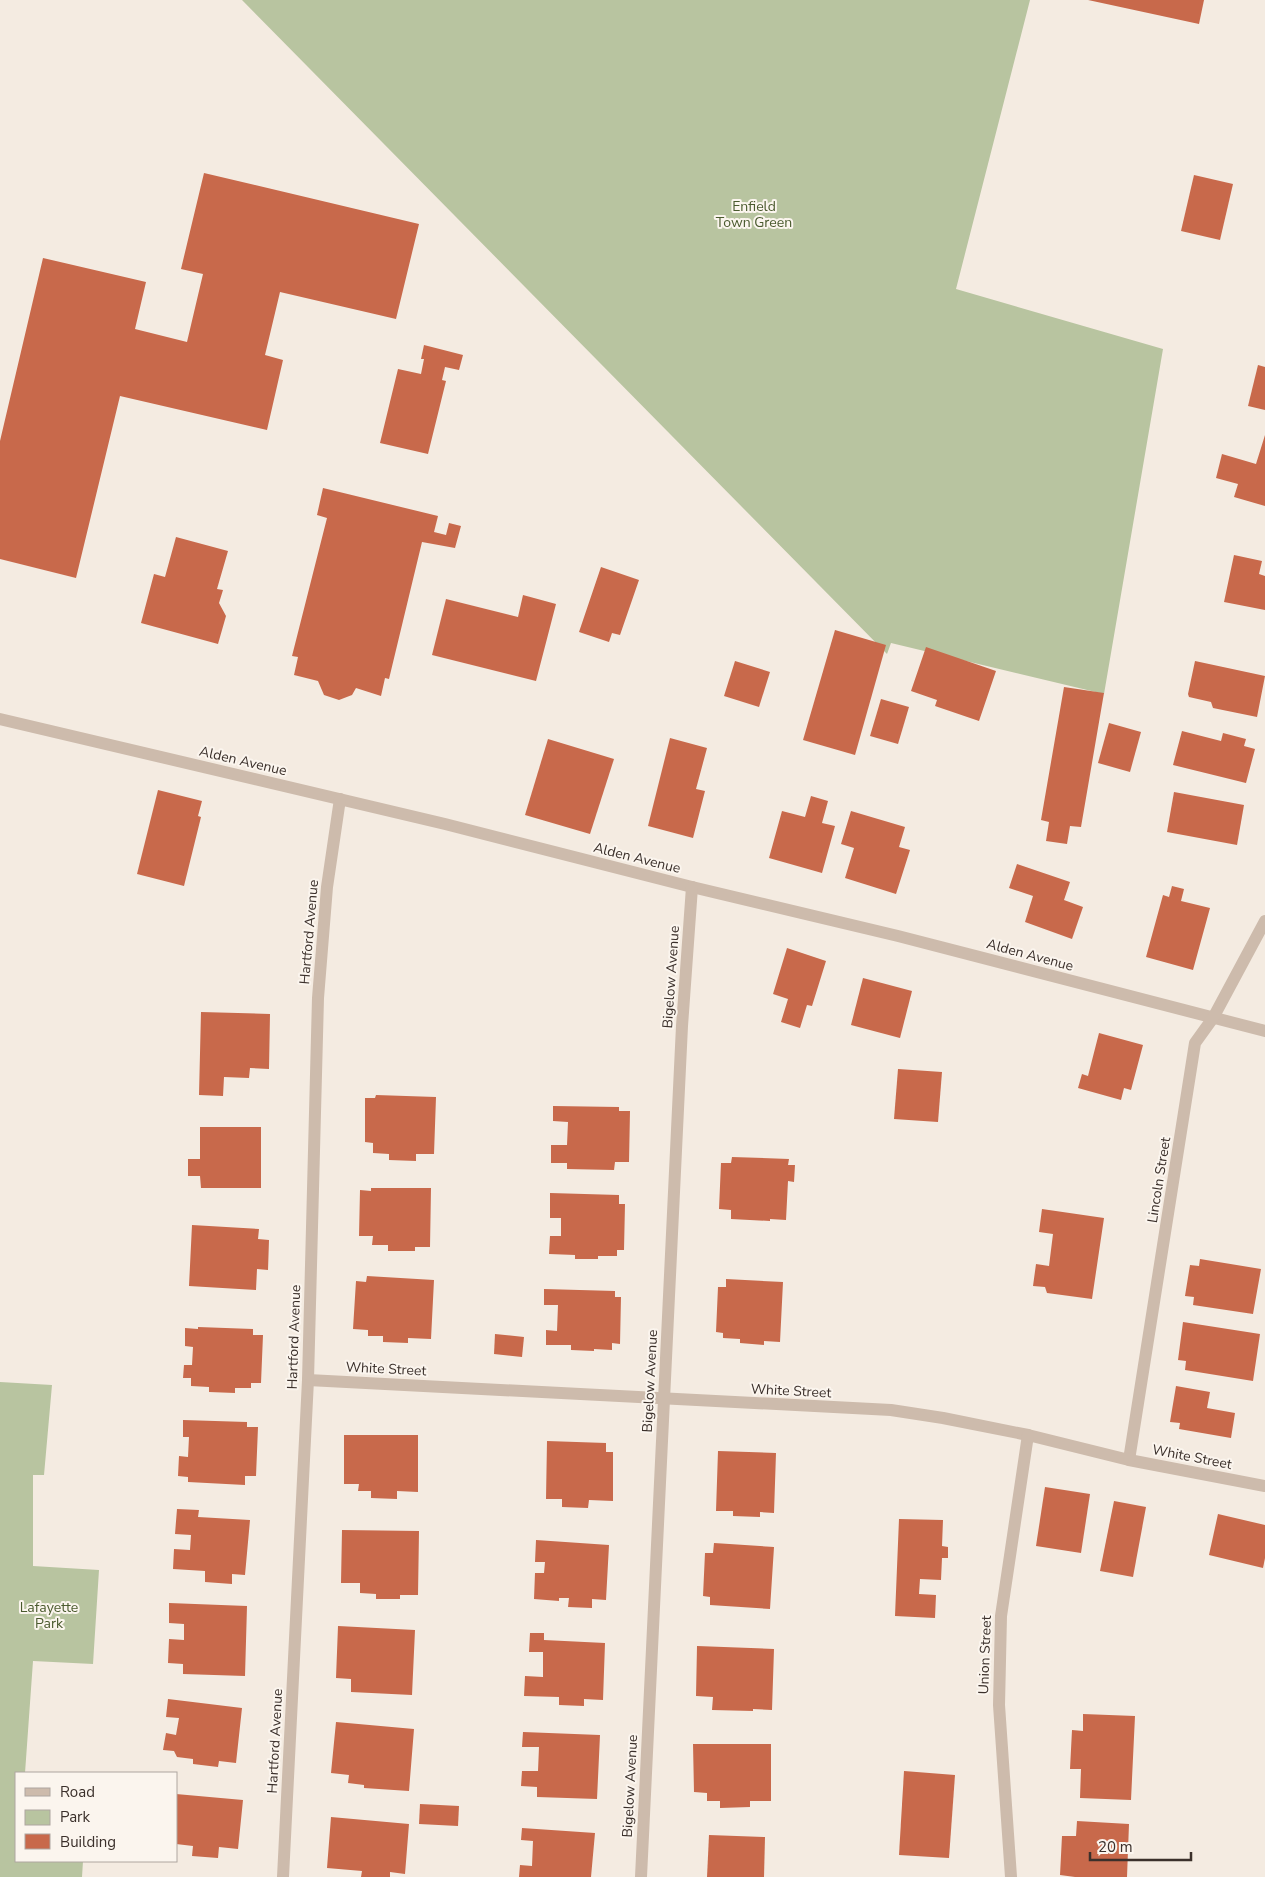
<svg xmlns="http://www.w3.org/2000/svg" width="1265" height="1877" font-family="'Nunito Sans',sans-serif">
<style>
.park{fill:#b8c4a0}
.building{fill:#c8694b}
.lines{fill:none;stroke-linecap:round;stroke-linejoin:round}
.street{stroke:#cdbbac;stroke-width:12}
.labels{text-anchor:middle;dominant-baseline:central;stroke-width:4;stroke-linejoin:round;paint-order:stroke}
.park-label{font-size:14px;fill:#4a5a2e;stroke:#fbf5ee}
.street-label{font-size:14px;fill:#3b302b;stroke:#fbf5ee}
</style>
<rect width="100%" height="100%" fill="#f4ebe1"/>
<g class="park">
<path d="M 242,0 L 1030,0 L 956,289 L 1163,349 L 1104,694 L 891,643 L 887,654 Z"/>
<path d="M 0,1382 L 52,1385 L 44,1475 L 33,1475 L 33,1566 L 99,1570 L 93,1664 L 33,1661 L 25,1773 L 16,1773 L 16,1861 L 83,1861 L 82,1877 L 0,1877 Z"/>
</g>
<g class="building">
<path d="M 1088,0 L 1204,0 L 1199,24 Z"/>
<path d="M 204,173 L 419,224 L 396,319 L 280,292 L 265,355 L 283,360 L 267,430 L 120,396 L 76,578 L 0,559 L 0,441 L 43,258 L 146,282 L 135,329 L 187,342 L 203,274 L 181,269 Z"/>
<path d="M 1194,175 L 1233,184 L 1220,240 L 1181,231 Z"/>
<path d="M 424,345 L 463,355 L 459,370 L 445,367 L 442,380 L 446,381 L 428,454 L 380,443 L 398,369 L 421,374 L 424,359 L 421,359 Z"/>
<path d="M 1258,365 L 1265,367 L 1265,410 L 1248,406 Z"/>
<path d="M 1265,435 L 1265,506 L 1234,497 L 1238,484 L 1216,478 L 1222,454 L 1256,464 Z"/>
<path d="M 323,488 L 438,516 L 434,532 L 446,535 L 449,523 L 461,526 L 455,548 L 422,542 L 389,679 L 385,678 L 381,696 L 356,688 L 352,695 L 339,700 L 324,695 L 318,681 L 294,675 L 298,657 L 292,656 L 327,518 L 317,515 Z"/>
<path d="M 176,537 L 228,551 L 217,589 L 223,590 L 219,603 L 226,616 L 218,644 L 141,623 L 154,574 L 165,577 Z"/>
<path d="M 1234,555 L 1262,561 L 1259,574 L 1265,576 L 1265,610 L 1224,602 Z"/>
<path d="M 601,567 L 639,580 L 620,635 L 612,633 L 609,642 L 579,632 Z"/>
<path d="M 523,595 L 556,604 L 536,681 L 432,655 L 446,599 L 518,617 Z"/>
<path d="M 835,630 L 886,645 L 855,755 L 803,740 Z"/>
<path d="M 926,647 L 996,671 L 979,721 L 935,706 L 937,700 L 911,691 Z"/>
<path d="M 735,661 L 770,672 L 759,707 L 724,696 Z"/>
<path d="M 1195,661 L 1265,676 L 1257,717 L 1213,708 L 1211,702 L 1189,697 L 1188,694 Z"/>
<path d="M 1064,687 L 1104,693 L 1081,827 L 1070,826 L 1067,844 L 1046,841 L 1049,822 L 1041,820 Z"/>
<path d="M 881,699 L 909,707 L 898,744 L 870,736 Z"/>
<path d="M 1109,723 L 1141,732 L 1130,772 L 1098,763 Z"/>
<path d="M 1182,731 L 1221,741 L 1223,733 L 1246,739 L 1244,746 L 1255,749 L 1246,783 L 1173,765 Z"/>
<path d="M 670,738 L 707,748 L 696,789 L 705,791 L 693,838 L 648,826 Z"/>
<path d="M 548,739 L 614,759 L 590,834 L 525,815 Z"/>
<path d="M 158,790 L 202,801 L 198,816 L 201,817 L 184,886 L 137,874 Z"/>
<path d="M 1174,792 L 1244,805 L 1237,845 L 1167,832 Z"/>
<path d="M 811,796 L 828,801 L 822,823 L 835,826 L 822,873 L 769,858 L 782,811 L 805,817 Z"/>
<path d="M 851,811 L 905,827 L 899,847 L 910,850 L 896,894 L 845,878 L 854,848 L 841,844 Z"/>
<path d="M 1017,864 L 1070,882 L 1064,900 L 1083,907 L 1072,939 L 1025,922 L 1033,896 L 1009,888 Z"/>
<path d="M 1172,886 L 1184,889 L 1181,901 L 1210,908 L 1193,970 L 1146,957 L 1163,895 L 1169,897 Z"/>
<path d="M 787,948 L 826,961 L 812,1006 L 807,1005 L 800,1028 L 781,1022 L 788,999 L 773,994 Z"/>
<path d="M 863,978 L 912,991 L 900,1038 L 851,1025 Z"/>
<path d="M 201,1012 L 270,1014 L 269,1069 L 250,1068 L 249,1078 L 224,1077 L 223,1096 L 199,1095 Z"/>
<path d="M 1099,1033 L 1143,1045 L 1131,1090 L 1124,1088 L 1121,1100 L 1078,1088 L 1082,1074 L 1088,1076 Z"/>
<path d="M 898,1069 L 942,1072 L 938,1122 L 894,1119 Z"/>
<path d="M 376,1095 L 436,1097 L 434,1154 L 416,1154 L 416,1161 L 389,1160 L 389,1154 L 373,1153 L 373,1143 L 365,1142 L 365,1098 L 375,1098 Z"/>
<path d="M 553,1106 L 619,1107 L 619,1111 L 630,1111 L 629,1162 L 615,1162 L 614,1170 L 567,1169 L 567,1163 L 551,1163 L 551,1145 L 567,1145 L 568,1122 L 553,1121 Z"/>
<path d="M 200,1127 L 261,1127 L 261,1188 L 201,1188 L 200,1176 L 188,1176 L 188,1159 L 200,1159 Z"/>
<path d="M 732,1157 L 789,1159 L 788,1165 L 795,1165 L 794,1182 L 788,1181 L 786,1220 L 770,1219 L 770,1221 L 731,1219 L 731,1210 L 719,1209 L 721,1163 L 731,1163 Z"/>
<path d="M 371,1188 L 431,1188 L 430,1247 L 415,1247 L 415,1251 L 388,1251 L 388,1245 L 372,1245 L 373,1236 L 359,1236 L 360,1190 L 371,1191 Z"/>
<path d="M 550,1193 L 619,1195 L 619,1204 L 625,1204 L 624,1250 L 617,1250 L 617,1256 L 598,1256 L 598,1259 L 575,1259 L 575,1255 L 549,1254 L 550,1236 L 561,1236 L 561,1218 L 550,1218 Z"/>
<path d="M 1042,1209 L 1104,1218 L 1092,1299 L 1047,1293 L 1045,1287 L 1033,1286 L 1036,1264 L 1049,1266 L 1053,1234 L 1039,1232 Z"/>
<path d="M 192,1225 L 259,1229 L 258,1239 L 269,1240 L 268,1270 L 257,1269 L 256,1290 L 189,1286 Z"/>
<path d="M 1200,1259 L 1261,1269 L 1253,1314 L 1193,1305 L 1194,1297 L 1185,1296 L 1190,1265 L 1199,1266 Z"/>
<path d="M 367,1276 L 434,1280 L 431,1339 L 408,1338 L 408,1343 L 383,1342 L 383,1336 L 368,1336 L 368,1330 L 353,1329 L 356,1281 L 366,1282 Z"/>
<path d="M 726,1279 L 783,1282 L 780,1342 L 764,1341 L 764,1345 L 740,1343 L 740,1339 L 723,1338 L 723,1333 L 716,1332 L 718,1287 L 726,1287 Z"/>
<path d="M 544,1289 L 615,1291 L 615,1297 L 621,1297 L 620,1344 L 612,1343 L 612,1350 L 594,1349 L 594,1351 L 571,1350 L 571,1345 L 546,1345 L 546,1330 L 557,1331 L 558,1305 L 544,1305 Z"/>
<path d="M 1183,1322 L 1260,1334 L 1253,1381 L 1185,1370 L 1186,1361 L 1178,1360 Z"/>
<path d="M 198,1327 L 253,1329 L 253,1335 L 263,1335 L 261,1383 L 251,1383 L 251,1388 L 235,1388 L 235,1393 L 209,1392 L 209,1387 L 191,1386 L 191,1378 L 183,1378 L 184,1365 L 192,1365 L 193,1347 L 185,1346 L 185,1328 L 198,1329 Z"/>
<path d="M 495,1334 L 524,1337 L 522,1357 L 494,1354 Z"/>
<path d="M 1176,1386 L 1210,1392 L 1207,1408 L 1235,1413 L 1231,1438 L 1179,1429 L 1180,1423 L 1170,1422 Z"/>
<path d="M 183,1420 L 247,1422 L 247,1427 L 258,1427 L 256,1476 L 245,1476 L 245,1485 L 188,1482 L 188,1477 L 178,1476 L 179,1456 L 188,1457 L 189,1437 L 183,1437 Z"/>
<path d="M 344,1435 L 418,1435 L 418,1492 L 397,1491 L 397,1499 L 371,1498 L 371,1491 L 358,1491 L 359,1484 L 344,1484 Z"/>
<path d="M 547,1441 L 606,1443 L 606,1452 L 613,1452 L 613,1501 L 589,1500 L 588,1508 L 562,1507 L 562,1499 L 546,1499 Z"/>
<path d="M 718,1451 L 776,1453 L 774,1513 L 760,1512 L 760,1517 L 733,1516 L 733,1511 L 716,1511 Z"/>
<path d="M 1045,1487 L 1090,1494 L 1081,1553 L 1036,1546 Z"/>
<path d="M 1114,1501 L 1146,1507 L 1133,1577 L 1100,1571 Z"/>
<path d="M 177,1509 L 199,1510 L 198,1517 L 250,1520 L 245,1575 L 232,1574 L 232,1584 L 205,1582 L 205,1571 L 173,1569 L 174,1549 L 190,1550 L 191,1535 L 175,1534 Z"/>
<path d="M 1218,1514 L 1265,1525 L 1265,1558 L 1263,1568 L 1209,1555 Z"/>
<path d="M 899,1519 L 943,1520 L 942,1546 L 948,1547 L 948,1558 L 942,1558 L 941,1580 L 920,1579 L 919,1594 L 936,1595 L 935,1618 L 895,1616 Z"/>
<path d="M 342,1530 L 419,1531 L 418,1595 L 400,1595 L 400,1599 L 376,1599 L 376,1594 L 360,1593 L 360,1583 L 341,1583 Z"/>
<path d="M 536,1540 L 609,1545 L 606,1600 L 592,1599 L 592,1608 L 568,1607 L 569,1598 L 559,1598 L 559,1601 L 534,1599 L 535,1573 L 544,1573 L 545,1562 L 535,1562 Z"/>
<path d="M 714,1543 L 774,1547 L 770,1609 L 710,1605 L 710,1597 L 703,1596 L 705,1553 L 713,1553 Z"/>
<path d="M 169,1603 L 247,1606 L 245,1676 L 183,1674 L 183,1664 L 168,1663 L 169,1639 L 184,1640 L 184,1624 L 169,1623 Z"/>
<path d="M 338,1626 L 415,1630 L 412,1695 L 351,1692 L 351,1679 L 336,1678 Z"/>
<path d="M 530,1633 L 544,1633 L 544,1640 L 605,1643 L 603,1700 L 584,1699 L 584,1706 L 559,1705 L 559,1697 L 524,1696 L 525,1676 L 543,1677 L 543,1652 L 529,1652 Z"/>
<path d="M 697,1646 L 774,1649 L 772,1710 L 753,1709 L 753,1711 L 712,1710 L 713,1697 L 696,1696 Z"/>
<path d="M 168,1699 L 242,1708 L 236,1763 L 219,1761 L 218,1767 L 193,1764 L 193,1759 L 177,1757 L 174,1751 L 163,1750 L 166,1733 L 176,1735 L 179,1718 L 166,1717 Z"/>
<path d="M 1083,1714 L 1135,1716 L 1131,1800 L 1080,1798 L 1081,1769 L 1070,1769 L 1072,1730 L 1083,1731 Z"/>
<path d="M 336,1722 L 414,1729 L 409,1791 L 364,1788 L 364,1785 L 348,1783 L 349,1775 L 331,1773 Z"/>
<path d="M 523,1732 L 600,1735 L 597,1799 L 537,1797 L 537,1787 L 521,1786 L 522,1771 L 538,1771 L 539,1747 L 522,1747 Z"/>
<path d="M 693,1744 L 771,1744 L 771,1801 L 750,1801 L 750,1807 L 720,1808 L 720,1801 L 707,1801 L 707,1793 L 694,1792 Z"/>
<path d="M 904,1771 L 955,1775 L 949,1858 L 899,1855 Z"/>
<path d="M 176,1794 L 243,1800 L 238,1849 L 219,1847 L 218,1858 L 192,1856 L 193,1846 L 176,1844 Z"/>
<path d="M 420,1804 L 459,1806 L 458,1826 L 419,1824 Z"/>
<path d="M 331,1817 L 409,1824 L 405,1874 L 390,1872 L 390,1877 L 361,1877 L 362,1871 L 327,1868 Z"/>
<path d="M 1077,1821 L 1129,1824 L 1127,1877 L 1075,1877 L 1060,1875 L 1062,1836 L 1076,1836 Z"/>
<path d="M 522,1828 L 595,1833 L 591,1877 L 519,1877 L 520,1865 L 532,1866 L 533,1841 L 521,1840 Z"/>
<path d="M 709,1835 L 765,1837 L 764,1877 L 707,1877 Z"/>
</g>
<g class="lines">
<g class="street">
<path d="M 0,719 L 445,824 L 692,887 L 898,936 L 1265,1031"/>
<path d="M 308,1380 L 891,1410 L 943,1418 L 1028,1435 L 1129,1460 L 1265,1486"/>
<path d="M 1129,1460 L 1195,1043 L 1213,1018 L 1265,921"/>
<path d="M 283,1877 L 308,1380 L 318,998 L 327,887 L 340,799"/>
<path d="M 641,1877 L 682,1026 L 692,887"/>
<path d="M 1011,1877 L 999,1705 L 1001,1616 L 1028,1435"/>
</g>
</g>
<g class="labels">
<g class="park-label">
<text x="754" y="206">Enfield<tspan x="754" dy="16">Town Green</tspan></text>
<text x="49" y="1607">Lafayette<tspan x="49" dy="16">Park</tspan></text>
</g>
<g class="street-label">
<text transform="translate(243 761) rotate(13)">Alden Avenue</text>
<text transform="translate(637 858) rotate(14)">Alden Avenue</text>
<text transform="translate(309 932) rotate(-85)">Hartford Avenue</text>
<text transform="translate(1030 955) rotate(15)">Alden Avenue</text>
<text transform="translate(671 977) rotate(-86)">Bigelow Avenue</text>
<text transform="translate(1159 1180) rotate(-81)">Lincoln Street</text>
<text transform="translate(294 1337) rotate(-88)">Hartford Avenue</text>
<text transform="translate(386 1369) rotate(3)">White Street</text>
<text transform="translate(650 1381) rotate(-87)">Bigelow Avenue</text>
<text transform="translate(791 1391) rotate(3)">White Street</text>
<text transform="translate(1192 1457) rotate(11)">White Street</text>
<text transform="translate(985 1655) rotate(-88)">Union Street</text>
<text transform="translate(275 1741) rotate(-87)">Hartford Avenue</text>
<text transform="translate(630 1786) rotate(-87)">Bigelow Avenue</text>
</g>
</g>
<rect x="15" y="1772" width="162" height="90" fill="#fbf5ee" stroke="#aea6a0"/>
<rect x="25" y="1788" width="25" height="8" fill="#cdbbac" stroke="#aea6a0"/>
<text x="60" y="1797" font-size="15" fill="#3b302b">Road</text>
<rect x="25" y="1810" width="25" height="15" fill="#b8c4a0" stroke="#aea6a0"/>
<text x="60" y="1822" font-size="15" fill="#3b302b">Park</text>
<rect x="25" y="1834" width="25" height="15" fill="#c8694b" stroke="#aea6a0"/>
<text x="60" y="1847" font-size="15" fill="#3b302b">Building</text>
<path d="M1090 1852v8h101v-8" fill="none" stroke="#3b302b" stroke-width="2.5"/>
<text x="1098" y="1852" font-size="15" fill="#3b302b" stroke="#fbf5ee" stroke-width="4" paint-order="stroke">20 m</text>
</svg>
